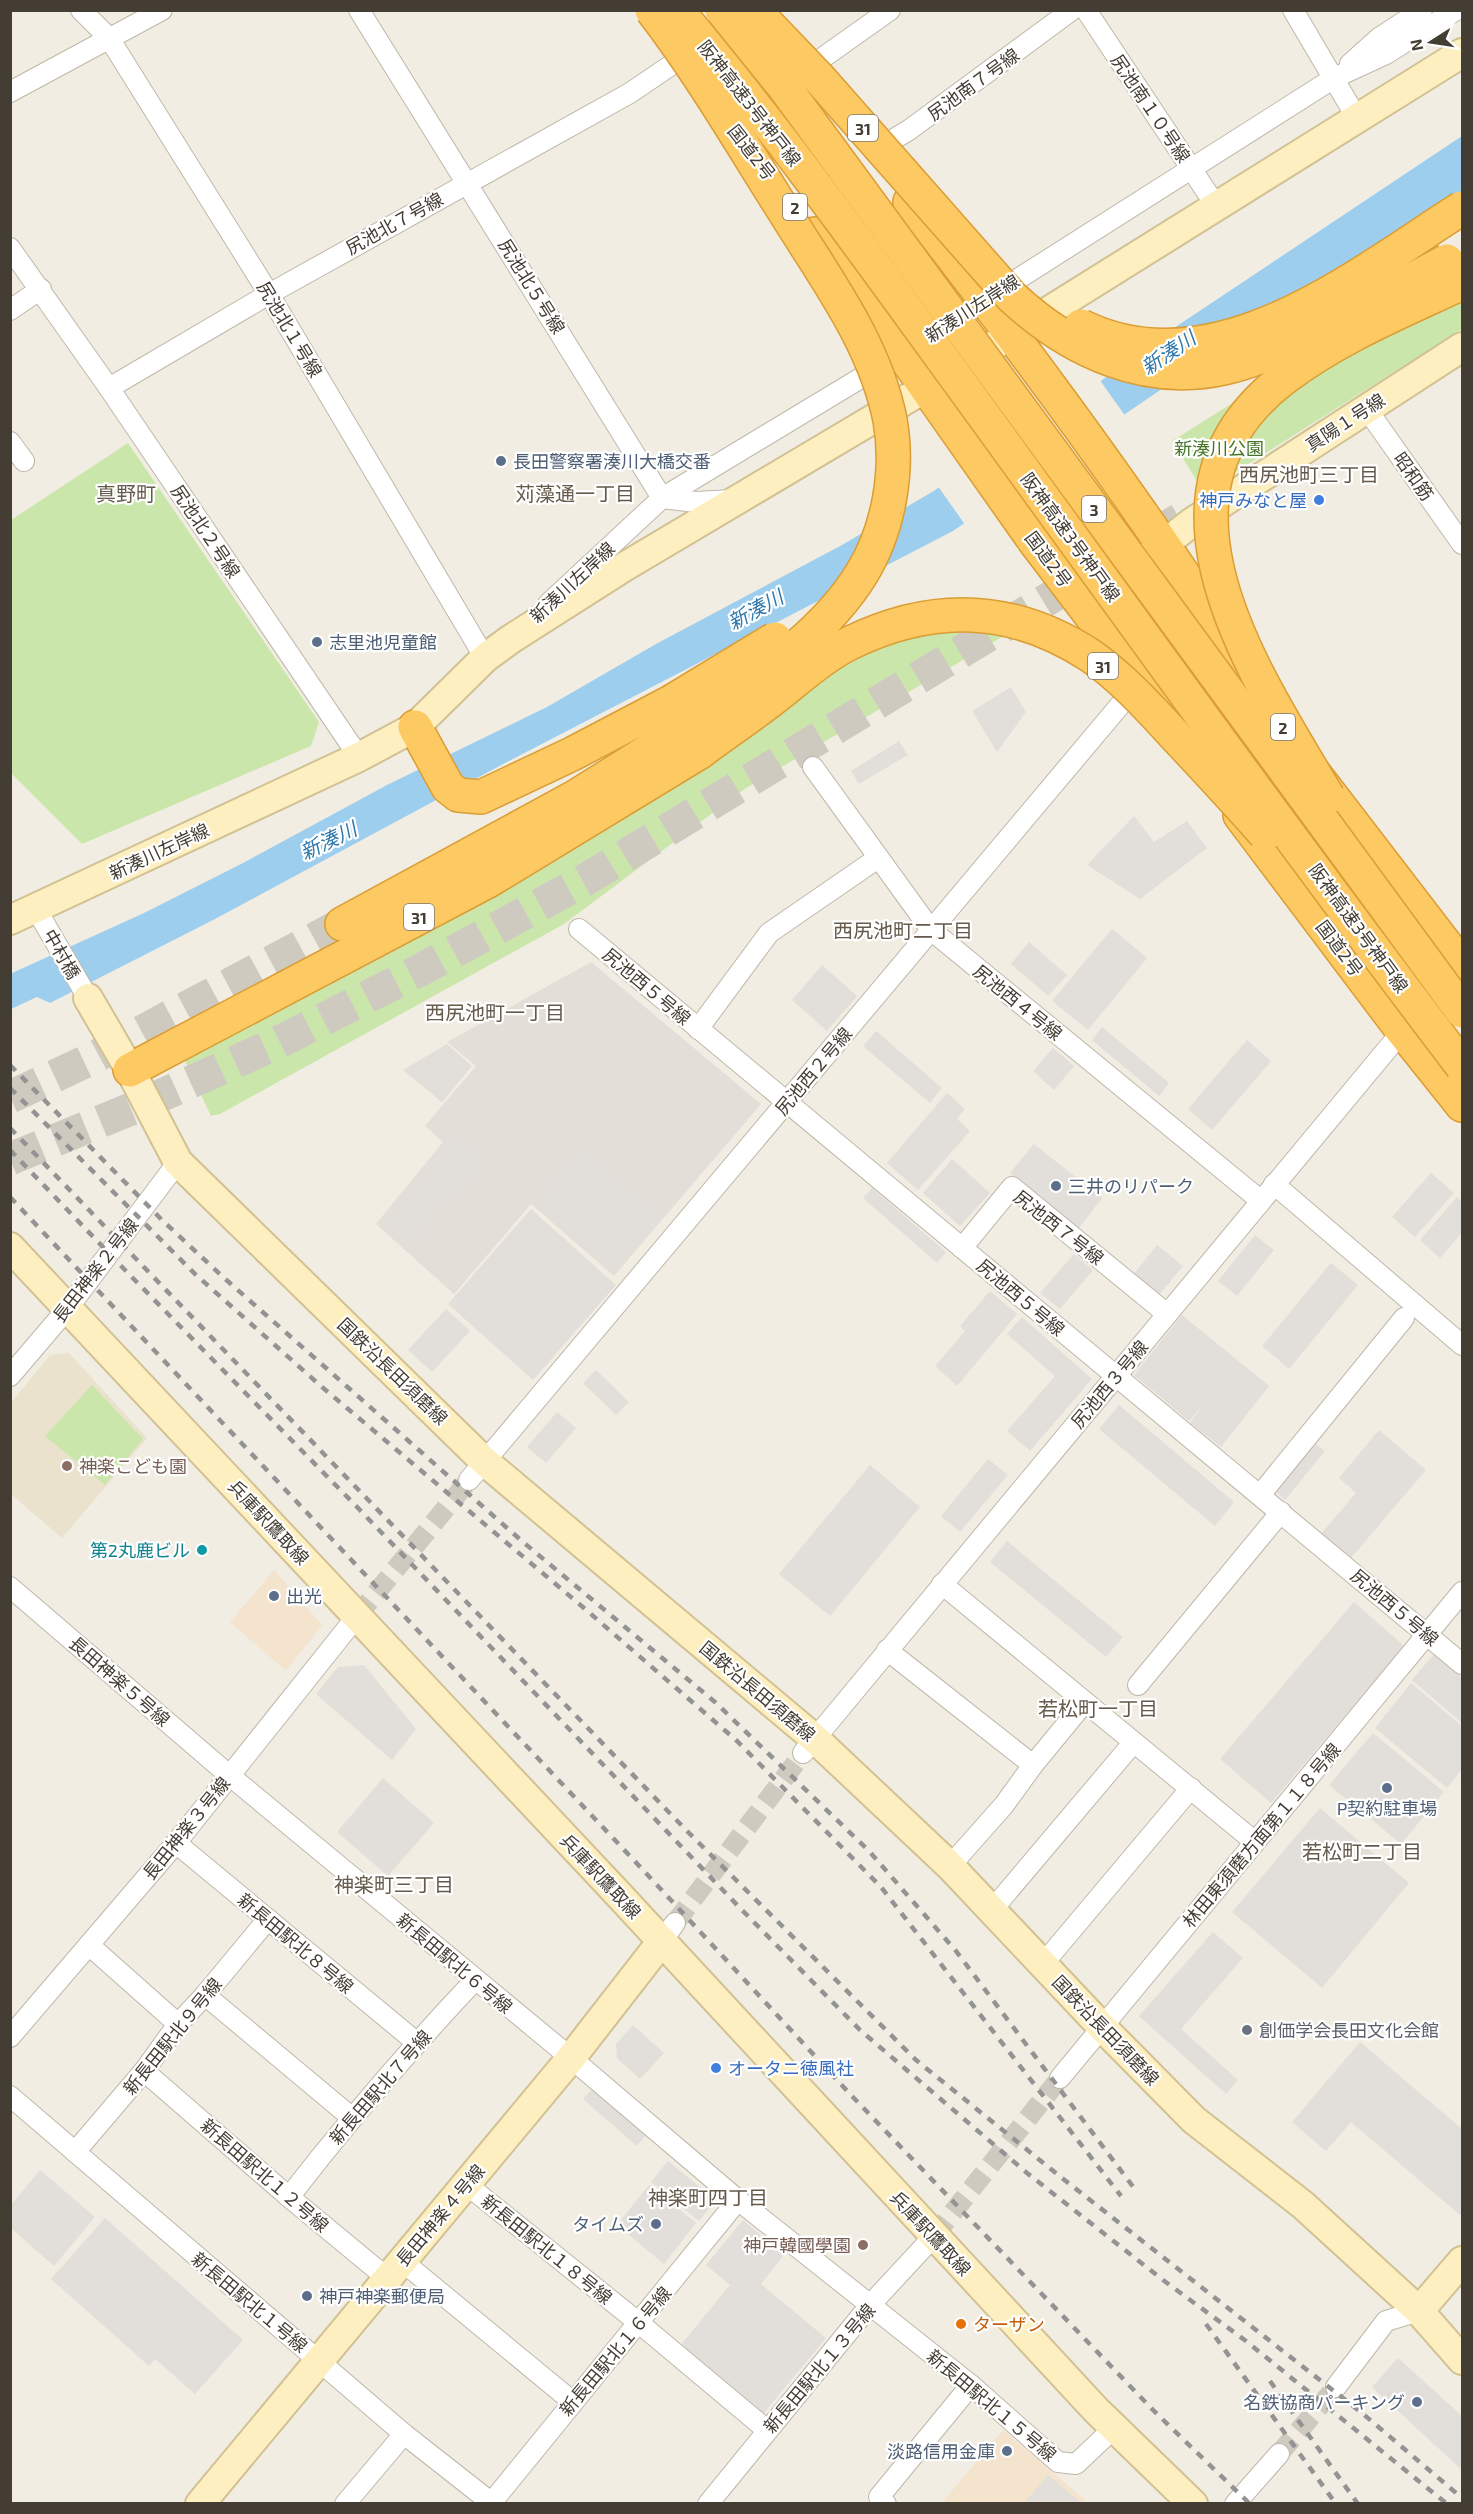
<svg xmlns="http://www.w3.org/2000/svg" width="1473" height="2514" font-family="'Exo 2','Noto Sans JP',sans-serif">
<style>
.commercial{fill:#f4e3cd}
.industrial{fill:#e3ded8}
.education{fill:#eae2cc}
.green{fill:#cbe6ab}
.parking{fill:#e2dfdb}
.water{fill:#9eceee}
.pier{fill:#f1ede3}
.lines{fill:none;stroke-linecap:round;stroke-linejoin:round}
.street-tunnel{stroke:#cecac0;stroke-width:20;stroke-dasharray:20 10;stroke-linecap:butt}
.highway-tunnel{stroke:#cecac0;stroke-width:33;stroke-dasharray:33 16;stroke-linecap:butt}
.street-casing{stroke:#bfb7a9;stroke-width:22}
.secondary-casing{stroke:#d1c193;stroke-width:32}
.highway-casing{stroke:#db9d33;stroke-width:36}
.street{stroke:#fff;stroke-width:20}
.secondary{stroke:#feefc0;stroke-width:28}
.highway{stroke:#fcc963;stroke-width:33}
.rail{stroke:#939393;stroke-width:4.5;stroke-dasharray:8 8;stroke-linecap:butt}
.highway-bridge-casing{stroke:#db9d33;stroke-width:36;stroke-linecap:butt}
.highway-bridge{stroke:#fcc963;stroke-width:33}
.service-dot{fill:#5c6f8a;stroke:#fff;stroke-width:2}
.shop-dot{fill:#3f7fe0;stroke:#fff;stroke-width:2}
.education-dot{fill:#8d6e63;stroke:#fff;stroke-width:2}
.culture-dot{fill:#0f9aa8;stroke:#fff;stroke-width:2}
.worship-dot{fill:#6b7280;stroke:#fff;stroke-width:2}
.food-dot{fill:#e8710a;stroke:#fff;stroke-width:2}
.labels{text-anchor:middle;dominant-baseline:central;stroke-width:4.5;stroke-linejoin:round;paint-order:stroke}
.shield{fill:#fff;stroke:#7b7770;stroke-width:1.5}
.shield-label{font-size:16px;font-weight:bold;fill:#433d33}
.street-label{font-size:18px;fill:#433d33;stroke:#fff}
.park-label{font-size:18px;fill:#457328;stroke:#fff}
.service-label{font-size:18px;fill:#4e5e75;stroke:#fff;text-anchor:start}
.shop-label{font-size:18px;fill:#366cbe;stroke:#fff;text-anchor:end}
.education-label{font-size:18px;fill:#785e54;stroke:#fff;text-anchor:start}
.culture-label{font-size:18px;fill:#0d838f;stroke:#fff;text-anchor:end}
.worship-label{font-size:18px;fill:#5b616d;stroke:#fff;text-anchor:start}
.food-label{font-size:18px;fill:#c56008;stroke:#fff;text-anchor:start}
.water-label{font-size:20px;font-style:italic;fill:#2f78ac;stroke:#fff}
.neighbourhood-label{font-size:20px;fill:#655a4b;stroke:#fff}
</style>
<rect width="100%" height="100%" fill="#f1ede3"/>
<g class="commercial">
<path d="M 274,1570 L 322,1625 L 286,1671 L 230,1622 Z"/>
<path d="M 1003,2430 L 1085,2500 L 1082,2504 L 941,2504 Z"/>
</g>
<path class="industrial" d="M 591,962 L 761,1104 L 614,1276 L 531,1204 L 454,1294 L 376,1224 L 443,1142 L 425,1126 L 476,1066 L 447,1042 Z"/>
<path class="education" d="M 69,1353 L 147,1438 L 62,1538 L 11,1494 L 11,1403 L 50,1355 Z"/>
<g class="green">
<path d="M 1460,260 L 1462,263 L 1462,329 L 1204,492 L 1172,441 Z"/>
<path d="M 128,443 L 319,722 L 311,746 L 82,844 L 11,773 L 11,520 Z"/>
<path d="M 972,628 L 1007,634 L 746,788 L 564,924 L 220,1114 L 211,1116 L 184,1059 L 844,657 L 931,631 Z"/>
<path d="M 92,1385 L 143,1439 L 105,1485 L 45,1436 Z"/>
</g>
<g class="parking">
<path d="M 1011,687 L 1026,712 L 997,752 L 972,711 Z"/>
<path d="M 899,741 L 908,755 L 859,784 L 851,771 Z"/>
<path d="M 1134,816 L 1154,842 L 1187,821 L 1207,848 L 1140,899 L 1087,865 Z"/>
<path d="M 1112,929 L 1147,958 L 1088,1030 L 1052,1001 Z"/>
<path d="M 1029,942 L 1067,975 L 1048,996 L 1011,964 Z"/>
<path d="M 822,965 L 857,996 L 827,1031 L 792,1000 Z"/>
<path d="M 1102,1027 L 1169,1083 L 1159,1096 L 1092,1040 Z"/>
<path d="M 876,1031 L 942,1088 L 930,1103 L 863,1046 Z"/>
<path d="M 1247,1040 L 1271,1061 L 1212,1130 L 1188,1109 Z"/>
<path d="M 447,1044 L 472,1066 L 442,1102 L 403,1070 Z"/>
<path d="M 1053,1048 L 1074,1066 L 1054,1090 L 1033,1071 Z"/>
<path d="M 947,1093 L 965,1109 L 957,1119 L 970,1131 L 918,1190 L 887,1163 Z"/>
<path d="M 456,1138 L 485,1162 L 450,1204 L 444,1200 L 421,1227 L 426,1232 L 415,1246 L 386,1222 Z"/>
<path d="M 1034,1144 L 1102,1198 L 1079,1228 L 1010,1173 Z"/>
<path d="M 581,1149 L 661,1217 L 615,1273 L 534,1205 Z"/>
<path d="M 952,1159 L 990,1193 L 960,1226 L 923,1193 Z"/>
<path d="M 1431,1173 L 1454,1193 L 1415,1237 L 1392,1217 Z"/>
<path d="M 872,1188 L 946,1252 L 937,1263 L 863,1198 Z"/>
<path d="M 1457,1197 L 1462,1202 L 1462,1233 L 1440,1258 L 1420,1240 Z"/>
<path d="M 531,1209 L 616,1285 L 533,1380 L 448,1304 Z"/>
<path d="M 1255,1235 L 1274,1250 L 1237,1296 L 1218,1281 Z"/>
<path d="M 1157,1245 L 1183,1266 L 1159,1295 L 1134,1274 Z"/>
<path d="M 1074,1254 L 1093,1270 L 1060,1309 L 1040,1293 Z"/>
<path d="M 1331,1263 L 1358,1285 L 1289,1369 L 1262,1346 Z"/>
<path d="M 990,1291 L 1017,1314 L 957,1386 L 935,1366 L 965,1331 L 960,1326 Z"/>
<path d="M 446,1309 L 470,1331 L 432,1372 L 408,1350 Z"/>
<path d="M 1182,1315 L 1269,1386 L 1221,1447 L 1190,1423 L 1203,1405 L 1189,1421 L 1134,1375 Z"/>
<path d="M 1022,1317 L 1092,1379 L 1030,1451 L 1007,1431 L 1055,1376 L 1007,1334 Z"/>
<path d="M 596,1370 L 629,1402 L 616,1415 L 583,1383 Z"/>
<path d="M 1119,1405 L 1234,1502 L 1215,1526 L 1099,1429 Z"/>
<path d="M 557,1412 L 576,1428 L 546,1463 L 527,1447 Z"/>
<path d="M 1379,1430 L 1426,1470 L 1350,1559 L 1321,1534 L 1356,1493 L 1339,1478 Z"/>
<path d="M 1313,1442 L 1325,1451 L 1285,1500 L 1274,1490 Z"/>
<path d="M 988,1459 L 1008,1475 L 960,1532 L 941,1516 Z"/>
<path d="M 870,1465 L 920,1507 L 830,1616 L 779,1574 Z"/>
<path d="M 1007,1541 L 1123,1637 L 1106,1657 L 990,1562 Z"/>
<path d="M 1354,1602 L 1404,1646 L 1271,1803 L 1220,1759 Z"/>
<path d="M 1434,1654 L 1462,1678 L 1462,1723 L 1412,1680 Z"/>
<path d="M 364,1665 L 416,1729 L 392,1760 L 316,1694 L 338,1667 Z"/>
<path d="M 1411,1683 L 1462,1726 L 1462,1769 L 1447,1788 L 1375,1728 Z"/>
<path d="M 1373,1733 L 1444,1792 L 1401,1844 L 1329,1785 Z"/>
<path d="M 383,1778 L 434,1823 L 388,1876 L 337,1832 Z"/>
<path d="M 1320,1808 L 1409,1883 L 1322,1988 L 1232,1912 Z"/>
<path d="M 1213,1932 L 1243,1958 L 1181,2029 L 1238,2080 L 1226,2094 L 1139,2016 Z"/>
<path d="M 633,2025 L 664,2053 L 640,2079 L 617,2058 L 616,2044 Z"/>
<path d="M 1360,2042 L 1462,2129 L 1462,2212 L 1460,2215 L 1351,2122 L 1326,2151 L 1292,2122 Z"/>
<path d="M 593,2088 L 646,2135 L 637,2146 L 583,2099 Z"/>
<path d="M 668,2161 L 716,2200 L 699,2221 L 651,2182 Z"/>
<path d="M 40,2170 L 95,2217 L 54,2266 L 11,2228 L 11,2205 Z"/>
<path d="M 649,2185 L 696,2223 L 664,2264 L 617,2225 Z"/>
<path d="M 105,2218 L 243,2340 L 195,2394 L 155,2359 L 149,2366 L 51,2279 Z"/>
<path d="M 743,2220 L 784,2255 L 761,2284 L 826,2338 L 763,2414 L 680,2346 L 730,2285 L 706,2265 Z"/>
<path d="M 1398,2358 L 1462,2416 L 1462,2470 L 1372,2387 Z"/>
<path d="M 1048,2475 L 1080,2502 L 1078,2503 L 1024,2503 Z"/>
</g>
<path class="water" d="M 1462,136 L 1462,195 L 1297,297 L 953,531 L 505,763 L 215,919 L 50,1003 L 37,997 L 11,1009 L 10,974 L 144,913 L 245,862 L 387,785 L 547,707 L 656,644 L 842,545 L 932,492 L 1098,383 L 1180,324 Z"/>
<path class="pier" d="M 1099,379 L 1126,417 L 966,526 L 937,485 Z"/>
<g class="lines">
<g class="street-tunnel">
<path d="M 357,1616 L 469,1480"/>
<path d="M 675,1923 L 803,1753"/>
<path d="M 934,2236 L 1060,2078"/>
<path d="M 1279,2454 L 1336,2387"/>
</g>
<g class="highway-tunnel">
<path d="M 10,1097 L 91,1059 L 342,924"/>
<path d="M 10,1159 L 138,1106 L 277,1043 L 426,967 L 585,880 L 1180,519"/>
</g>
<g class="street-casing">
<g id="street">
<path d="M 81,10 L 109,38 L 269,294 L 485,658"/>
<path d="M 359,10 L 662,498 L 696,502 L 732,500"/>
<path d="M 1086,10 L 1216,206"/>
<path d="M 1293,10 L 1358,120"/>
<path d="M 1350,64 L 1379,38 L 1422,10"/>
<path d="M 804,71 L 890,10"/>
<path d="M 10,92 L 162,10"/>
<path d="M 874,151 L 909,130 L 1072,10"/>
<path d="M 10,248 L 109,388 L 359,757"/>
<path d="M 10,310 L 41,289"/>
<path d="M 947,324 L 1334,78 L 1386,54 L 1456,10"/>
<path d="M 109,388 L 269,294 L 630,93 L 680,59"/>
<path d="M 1366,408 L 1462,544"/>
<path d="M 10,442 L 24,461"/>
<path d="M 548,604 L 662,498 L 884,364"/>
<path d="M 813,767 L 931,930 L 1260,1200"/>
<path d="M 36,909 L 88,998"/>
<path d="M 579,929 L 1462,1664"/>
<path d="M 698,1029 L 769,933 L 878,858"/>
<path d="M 1274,1184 L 1462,1345"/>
<path d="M 962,1248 L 1012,1187 L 1167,1314"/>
<path d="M 10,1376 L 68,1308 L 178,1162"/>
<path d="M 469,1480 L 1137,685"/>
<path d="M 1260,1495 L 1404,1318"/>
<path d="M 942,1584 L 1255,1842"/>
<path d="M 10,1587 L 229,1775 L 571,2058 L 738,2200 L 971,2385 L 1058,2462 L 1076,2464 L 1114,2428"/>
<path d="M 887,1650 L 1033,1765"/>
<path d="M 1138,1685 L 1281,1512"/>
<path d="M 803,1753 L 1409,1023"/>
<path d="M 176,1843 L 416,2042"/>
<path d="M 950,1866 L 1004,1805 L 1033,1765 L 1084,1703"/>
<path d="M 992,1910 L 1133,1743"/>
<path d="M 662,1941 L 675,1923"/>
<path d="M 89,1945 L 178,2024"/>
<path d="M 1043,1964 L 1191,1788"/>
<path d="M 205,1995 L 351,2117"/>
<path d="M 10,2037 L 176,1843 L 357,1616"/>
<path d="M 144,2071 L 289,2197 L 387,2278"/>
<path d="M 1060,2078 L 1462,1592"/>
<path d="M 10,2096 L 404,2434 L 493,2504"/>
<path d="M 75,2152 L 144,2071 L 178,2024 L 205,1995 L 268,1919"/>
<path d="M 466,2184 L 639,2323 L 767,2430"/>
<path d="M 289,2197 C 348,2121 409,2050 475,1980"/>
<path d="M 402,2261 L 573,2402"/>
<path d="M 1336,2387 L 1386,2321 L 1419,2311"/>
<path d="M 492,2502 L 738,2200"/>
<path d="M 345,2504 L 404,2434"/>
<path d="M 708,2504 L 871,2304 L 934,2236"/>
<path d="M 886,2504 L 879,2497 L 971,2385"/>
<path d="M 1235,2504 L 1279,2454"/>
</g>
</g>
<g class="secondary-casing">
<g id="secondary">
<path d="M 1091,602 L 1191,523 L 1462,347"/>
<path d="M 10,920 L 359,757 L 415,727 L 485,658 L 511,639 L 624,567 L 927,387 L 1462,53"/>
<path d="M 88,998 L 130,1070 L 178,1162 L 484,1461 L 814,1738 L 950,1866 L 1102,2027 L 1194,2120 L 1303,2205 L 1419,2311 L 1462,2360"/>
<path d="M 10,1247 L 619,1895 L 1096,2410 L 1193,2504"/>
<path d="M 1419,2311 L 1462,2261"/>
<path d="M 200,2504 L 571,2058 L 662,1941"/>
</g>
</g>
<g class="highway-casing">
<g id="highway">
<path d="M 910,202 C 1027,352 1140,505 1244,666"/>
<path d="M 815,234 L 902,353 L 1033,539 L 1156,701"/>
<path d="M 415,727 L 448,787 L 458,795 L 481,797 L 572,754 L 671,702"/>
<path d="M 1313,772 L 1462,966"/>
<path d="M 1240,815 L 1402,1030 L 1462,1105"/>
<path d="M 342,924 L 575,797 L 687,727"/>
<path d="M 130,1070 L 488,881 L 700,752"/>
</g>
</g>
<use href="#street" class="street"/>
<use href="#secondary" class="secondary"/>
<use href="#highway" class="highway"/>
<g class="rail">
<path d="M 10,1065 L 163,1221 L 223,1277 L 523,1542 L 715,1702 L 869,1851 L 956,1951 L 1137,2192"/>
<path d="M 10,1088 L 195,1274 L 322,1387 L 584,1608 L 737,1741 L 881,1887 L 1121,2196"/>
<path d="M 10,1128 L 687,1831 L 916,2060 L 1062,2178 L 1362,2413 L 1462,2498"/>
<path d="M 10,1150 L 125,1270 L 359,1509 L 740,1908 L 860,2030 L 1027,2173 L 1163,2280 L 1246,2341 L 1447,2504"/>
<path d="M 10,1197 L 644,1871 L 850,2094 L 1153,2410 L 1250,2504"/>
<path d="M 1206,2324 L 1336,2504"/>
<path d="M 1270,2381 L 1358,2504"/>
</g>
<g class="highway-bridge-casing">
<g id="highway-bridge">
<path d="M 652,10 C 701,74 741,143 784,211 C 824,276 875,343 890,420 C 899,470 889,529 862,573 C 822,639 749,683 687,727"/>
<path d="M 677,10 C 786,140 884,279 984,416 C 1142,634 1299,852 1462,1066"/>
<path d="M 722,10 L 785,88 L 1462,1011"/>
<path d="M 754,10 L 819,78 L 1012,297 C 1069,350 1145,386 1224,368 C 1260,360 1293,343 1326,326 C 1366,305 1406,283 1447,261"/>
<path d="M 1081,326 C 1214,392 1355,276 1462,208"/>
<path d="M 671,702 L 775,639"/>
<path d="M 700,752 C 728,731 757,712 784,690 C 805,673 826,655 850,643 C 934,602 1013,605 1091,656 C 1124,679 1152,711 1179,740 C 1208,771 1237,802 1265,834"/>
<path d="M 1328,797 C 1256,675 1131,495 1283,379 C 1336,338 1402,311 1462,283"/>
</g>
</g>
<use href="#highway-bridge" class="highway-bridge"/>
</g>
<g class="service-dot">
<circle cx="501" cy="461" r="6"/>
<circle cx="317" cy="642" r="6"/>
<circle cx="1056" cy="1186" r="6"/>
<circle cx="274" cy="1596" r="6"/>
<circle cx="1387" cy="1788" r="6"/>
<circle cx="656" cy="2224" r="6"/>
<circle cx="307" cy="2296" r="6"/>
<circle cx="1417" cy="2402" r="6"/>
<circle cx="1007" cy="2451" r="6"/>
</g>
<g class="shop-dot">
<circle cx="1319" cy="500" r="6"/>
<circle cx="716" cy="2068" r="6"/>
</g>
<g class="education-dot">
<circle cx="67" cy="1466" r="6"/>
<circle cx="863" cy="2245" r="6"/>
</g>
<circle class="culture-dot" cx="202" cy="1550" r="6"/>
<circle class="worship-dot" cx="1247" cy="2030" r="6"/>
<circle class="food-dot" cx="961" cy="2324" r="6"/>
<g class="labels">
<g class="shield">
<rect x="848" y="115" width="30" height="26" rx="4.5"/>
<rect x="783" y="194" width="24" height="26" rx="4.5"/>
<rect x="1082" y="496" width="24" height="26" rx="4.5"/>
<rect x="1088" y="653" width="30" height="26" rx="4.5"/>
<rect x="1271" y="714" width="24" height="26" rx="4.5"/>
<rect x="404" y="904" width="30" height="26" rx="4.5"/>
</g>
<g class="shield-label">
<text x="863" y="128">31</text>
<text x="795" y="207">2</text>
<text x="1094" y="509">3</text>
<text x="1103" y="666">31</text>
<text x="1283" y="727">2</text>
<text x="419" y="917">31</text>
</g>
<g class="street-label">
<text transform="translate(973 84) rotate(-36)">尻池南７号線</text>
<text transform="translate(750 103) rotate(52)">阪神高速3号神戸線</text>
<text transform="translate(1151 108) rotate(56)">尻池南１０号線</text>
<text transform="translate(752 152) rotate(52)">国道2号</text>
<text transform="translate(394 223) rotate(-29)">尻池北７号線</text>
<text transform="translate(532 286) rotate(58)">尻池北５号線</text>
<text transform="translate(972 308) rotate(-33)">新湊川左岸線</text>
<text transform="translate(290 329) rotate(59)">尻池北１号線</text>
<text transform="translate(1345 422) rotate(-33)">真陽１号線</text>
<text transform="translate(1414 476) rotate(55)">昭和筋</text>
<text transform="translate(206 531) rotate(56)">尻池北２号線</text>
<text transform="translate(1071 537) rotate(54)">阪神高速3号神戸線</text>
<text transform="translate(1049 559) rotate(53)">国道2号</text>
<text transform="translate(572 582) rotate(-43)">新湊川左岸線</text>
<text transform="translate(159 851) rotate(-25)">新湊川左岸線</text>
<text transform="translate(1359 928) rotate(54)">阪神高速3号神戸線</text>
<text transform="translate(1340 948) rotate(53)">国道2号</text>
<text transform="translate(62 954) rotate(60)">中村橋</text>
<text transform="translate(647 986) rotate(40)">尻池西５号線</text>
<text transform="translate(1018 1002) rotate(39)">尻池西４号線</text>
<text transform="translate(813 1071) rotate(-50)">尻池西２号線</text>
<text transform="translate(1059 1227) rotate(38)">尻池西７号線</text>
<text transform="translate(95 1270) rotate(-52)">長田神楽２号線</text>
<text transform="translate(1021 1297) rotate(40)">尻池西５号線</text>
<text transform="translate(393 1371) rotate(44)">国鉄沿長田須磨線</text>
<text transform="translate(1109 1384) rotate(-50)">尻池西３号線</text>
<text transform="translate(269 1522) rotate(47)">兵庫駅鷹取線</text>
<text transform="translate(1395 1607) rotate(40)">尻池西５号線</text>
<text transform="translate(120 1681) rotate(41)">長田神楽５号線</text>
<text transform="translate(758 1691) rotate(40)">国鉄沿長田須磨線</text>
<text transform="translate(186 1828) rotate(-51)">長田神楽３号線</text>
<text transform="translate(1261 1835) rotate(-50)">林田東須磨方面第１１８号線</text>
<text transform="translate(601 1876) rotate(47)">兵庫駅鷹取線</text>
<text transform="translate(296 1943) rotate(40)">新長田駅北８号線</text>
<text transform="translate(455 1963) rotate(40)">新長田駅北６号線</text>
<text transform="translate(1106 2030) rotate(46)">国鉄沿長田須磨線</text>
<text transform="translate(172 2036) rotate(-51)">新長田駅北９号線</text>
<text transform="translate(380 2087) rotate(-49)">新長田駅北７号線</text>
<text transform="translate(265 2175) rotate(41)">新長田駅北１２号線</text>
<text transform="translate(440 2215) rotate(-50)">長田神楽４号線</text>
<text transform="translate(931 2233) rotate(47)">兵庫駅鷹取線</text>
<text transform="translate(547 2249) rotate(39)">新長田駅北１８号線</text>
<text transform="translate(250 2302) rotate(40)">新長田駅北１号線</text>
<text transform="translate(615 2351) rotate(-50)">新長田駅北１６号線</text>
<text transform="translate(819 2368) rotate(-50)">新長田駅北１３号線</text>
<text transform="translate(992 2405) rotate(40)">新長田駅北１５号線</text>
</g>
<g class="park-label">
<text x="1219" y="448">新湊川公園</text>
</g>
<g class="service-label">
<text x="513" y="461">長田警察署湊川大橋交番</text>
<text x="329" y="642">志里池児童館</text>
<text x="1068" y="1186">三井のリパーク</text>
<text x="286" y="1596">出光</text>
<text x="1387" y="1808" text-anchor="middle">P契約駐車場</text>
<text x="644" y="2224" text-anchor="end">タイムズ</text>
<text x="319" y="2296">神戸神楽郵便局</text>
<text x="1405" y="2402" text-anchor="end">名鉄協商パーキング</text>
<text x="995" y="2451" text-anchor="end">淡路信用金庫</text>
</g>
<g class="shop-label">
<text x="1307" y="500">神戸みなと屋</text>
<text x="728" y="2068" text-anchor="start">オータニ徳風社</text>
</g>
<g class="education-label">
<text x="79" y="1466">神楽こども園</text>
<text x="851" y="2245" text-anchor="end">神戸韓國學園</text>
</g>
<g class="culture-label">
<text x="190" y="1550">第2丸鹿ビル</text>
</g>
<g class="worship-label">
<text x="1259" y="2030">創価学会長田文化会館</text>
</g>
<g class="food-label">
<text x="973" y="2324">ターザン</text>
</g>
<g class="water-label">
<text transform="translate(1168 352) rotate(-34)">新湊川</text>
<text transform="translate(755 609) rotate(-29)">新湊川</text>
<text transform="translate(328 840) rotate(-26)">新湊川</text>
</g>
<g class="neighbourhood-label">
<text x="1309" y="474">西尻池町三丁目</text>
<text x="126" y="493">真野町</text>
<text x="575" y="493">苅藻通一丁目</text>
<text x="903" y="930">西尻池町二丁目</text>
<text x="495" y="1012">西尻池町一丁目</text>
<text x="1098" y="1708">若松町一丁目</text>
<text x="1362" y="1851">若松町二丁目</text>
<text x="394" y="1884">神楽町三丁目</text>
<text x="708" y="2197">神楽町四丁目</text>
</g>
</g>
<rect width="1473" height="2514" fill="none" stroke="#433d33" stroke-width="24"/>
<g transform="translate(1431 42) rotate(258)" stroke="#ffffff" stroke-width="4.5" paint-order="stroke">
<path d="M0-4.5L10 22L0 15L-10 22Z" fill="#433d33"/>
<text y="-9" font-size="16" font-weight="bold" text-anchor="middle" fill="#433d33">N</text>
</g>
</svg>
